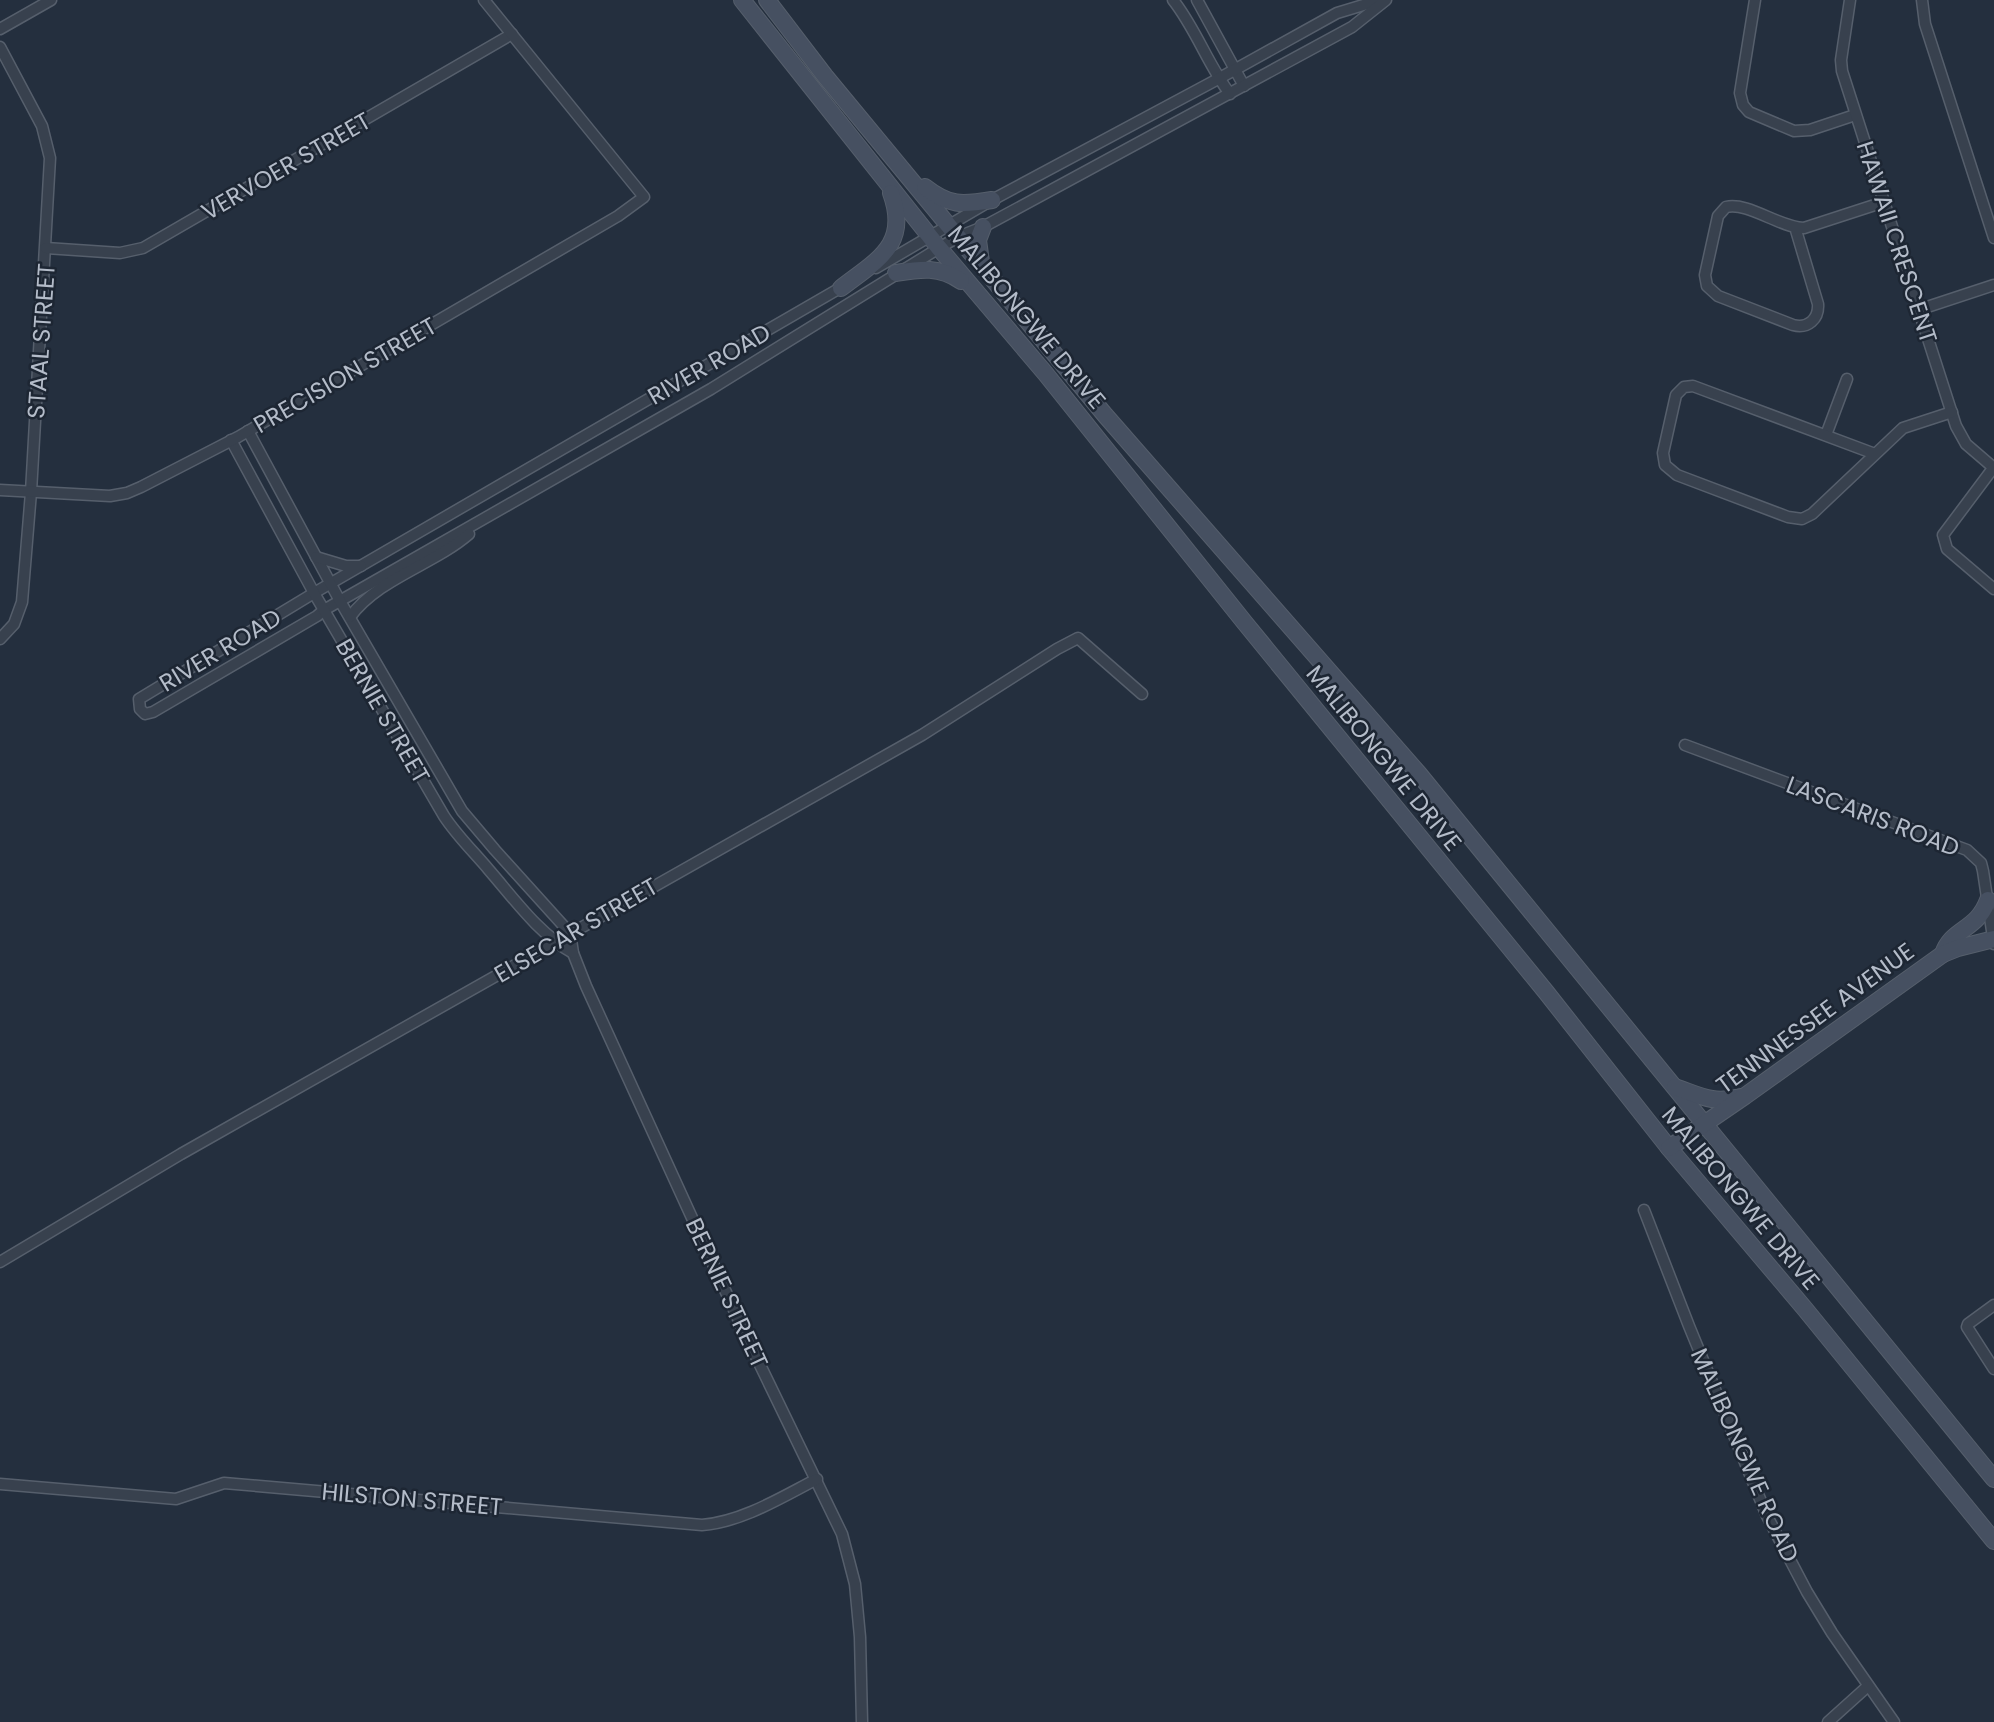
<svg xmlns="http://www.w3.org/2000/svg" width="1994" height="1722" font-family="Poppins,sans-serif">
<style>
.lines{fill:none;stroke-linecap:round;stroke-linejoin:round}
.street-casing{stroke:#565f6c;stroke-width:13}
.secondary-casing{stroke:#565f6c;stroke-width:18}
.street{stroke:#38414e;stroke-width:10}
.secondary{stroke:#465061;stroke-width:16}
.labels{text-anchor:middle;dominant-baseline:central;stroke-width:5;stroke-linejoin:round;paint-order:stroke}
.street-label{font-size:24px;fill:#b4bcc9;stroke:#1d2633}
</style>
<rect width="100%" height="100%" fill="#242f3e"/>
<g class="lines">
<g class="street-casing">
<g id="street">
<path d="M 1173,0 C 1196,29 1208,65 1230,94"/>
<path d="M 1197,0 L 1244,86"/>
<path d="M 1755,0 L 1740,93 L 1743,105 L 1749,112 L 1794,131 L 1810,130 L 1855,115"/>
<path d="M 1850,0 L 1841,60 L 1842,71 L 1956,426 L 1966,444 L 1994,468"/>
<path d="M 1922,0 L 1925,24 L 1994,238"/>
<path d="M 0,29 L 51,0"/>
<path d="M 0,47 L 42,126 L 50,158 L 31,492 L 22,602 L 14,624 L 0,639"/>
<path d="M 1795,227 L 1818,304 C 1819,319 1808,329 1793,325 L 1718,296 L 1707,286 L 1705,275 L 1718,216 L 1726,207 C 1749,202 1778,227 1804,228 L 1884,202"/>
<path d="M 46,248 L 120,253 L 143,248 L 512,34"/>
<path d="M 876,268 L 992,200 L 1218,79 L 1337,13 L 1380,0"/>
<path d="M 847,284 L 314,593 L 139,699 L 140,709 L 145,714 L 153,712 L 317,616 L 324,610 L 711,389 L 939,248 L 958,237 L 983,227 L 1352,27 L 1386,0"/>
<path d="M 1918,310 L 1994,285"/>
<path d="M 248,431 L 340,601 L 462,811 L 495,850 L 570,933 L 573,953 L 586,986 L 746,1336 L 842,1534 L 855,1584 L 860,1637 L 862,1722"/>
<path d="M 1826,435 L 1847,379"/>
<path d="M 231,440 L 314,593 L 444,816 C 457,836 474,852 489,870 C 515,900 539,934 573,953"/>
<path d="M 1875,454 L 1693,386 L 1684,387 L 1676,395 L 1663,453 L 1665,465 L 1677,475 L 1788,517 L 1802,519 L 1812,514 L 1903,428 L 1952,412"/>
<path d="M 1994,467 L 1943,535 L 1947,549 L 1994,589"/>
<path d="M 0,490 L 110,496 L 127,493 L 141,487 L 238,437 L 618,216 L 644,197 L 484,0"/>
<path d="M 316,557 L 346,566 L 361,566"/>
<path d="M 350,617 C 379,578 433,565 469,534"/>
<path d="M 1685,745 L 1967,850 L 1981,863 L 1983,871 L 1994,944"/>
<path d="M 1644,1210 L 1689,1326 L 1767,1516 L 1807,1592 L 1832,1633 L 1894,1722"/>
<path d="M 0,1262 L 181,1154 L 922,735 L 1057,649 L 1078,638 L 1142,694"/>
<path d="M 1994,1305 L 1968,1324 L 1967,1327 L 1994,1369"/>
<path d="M 0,1484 L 176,1499 L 224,1483 L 702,1525 C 742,1522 782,1497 817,1479"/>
<path d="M 1828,1722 L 1868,1686"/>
</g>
</g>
<g class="secondary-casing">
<g id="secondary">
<path d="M 742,0 L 939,248 L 1045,373 L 1245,623 L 1546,992 L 1669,1148 L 1805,1309 L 1994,1541"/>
<path d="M 767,0 L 825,76 L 1105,415 L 1419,774 L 1994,1479"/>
<path d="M 925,187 C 949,206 962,205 992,200"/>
<path d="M 981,262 L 978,240 L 983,227"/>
<path d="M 896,273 C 921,269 939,266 961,281"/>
<path d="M 841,288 C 877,260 910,245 891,193"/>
<path d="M 1943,954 C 1951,928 1977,931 1988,900"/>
<path d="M 1675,1087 C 1701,1096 1712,1104 1741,1097"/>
<path d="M 1669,1148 L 1745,1096 L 1943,954 L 1958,948 L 1994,939"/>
</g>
</g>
<use href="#street" class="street"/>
<use href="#secondary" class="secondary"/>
</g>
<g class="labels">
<g class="street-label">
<text transform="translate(286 166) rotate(-30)">VERVOER STREET</text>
<text transform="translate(1897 242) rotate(72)">HAWAII CRESCENT</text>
<text transform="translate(1027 317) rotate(50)">MALIBONGWE DRIVE</text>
<text transform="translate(41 341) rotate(-86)">STAAL STREET</text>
<text transform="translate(709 364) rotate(-30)">RIVER ROAD</text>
<text transform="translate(345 375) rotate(-30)">PRECISION STREET</text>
<text transform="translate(220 650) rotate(-31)">RIVER ROAD</text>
<text transform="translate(383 711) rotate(60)">BERNIE STREET</text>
<text transform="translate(1384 758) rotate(51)">MALIBONGWE DRIVE</text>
<text transform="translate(1873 816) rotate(21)">LASCARIS ROAD</text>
<text transform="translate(576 930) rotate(-30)">ELSECAR STREET</text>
<text transform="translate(1815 1018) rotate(-36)">TENNNESSEE AVENUE</text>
<text transform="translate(1741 1198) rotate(50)">MALIBONGWE DRIVE</text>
<text transform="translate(727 1293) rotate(65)">BERNIE STREET</text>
<text transform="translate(1745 1455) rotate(66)">MALIBONGWE ROAD</text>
<text transform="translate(412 1499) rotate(5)">HILSTON STREET</text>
</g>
</g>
</svg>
